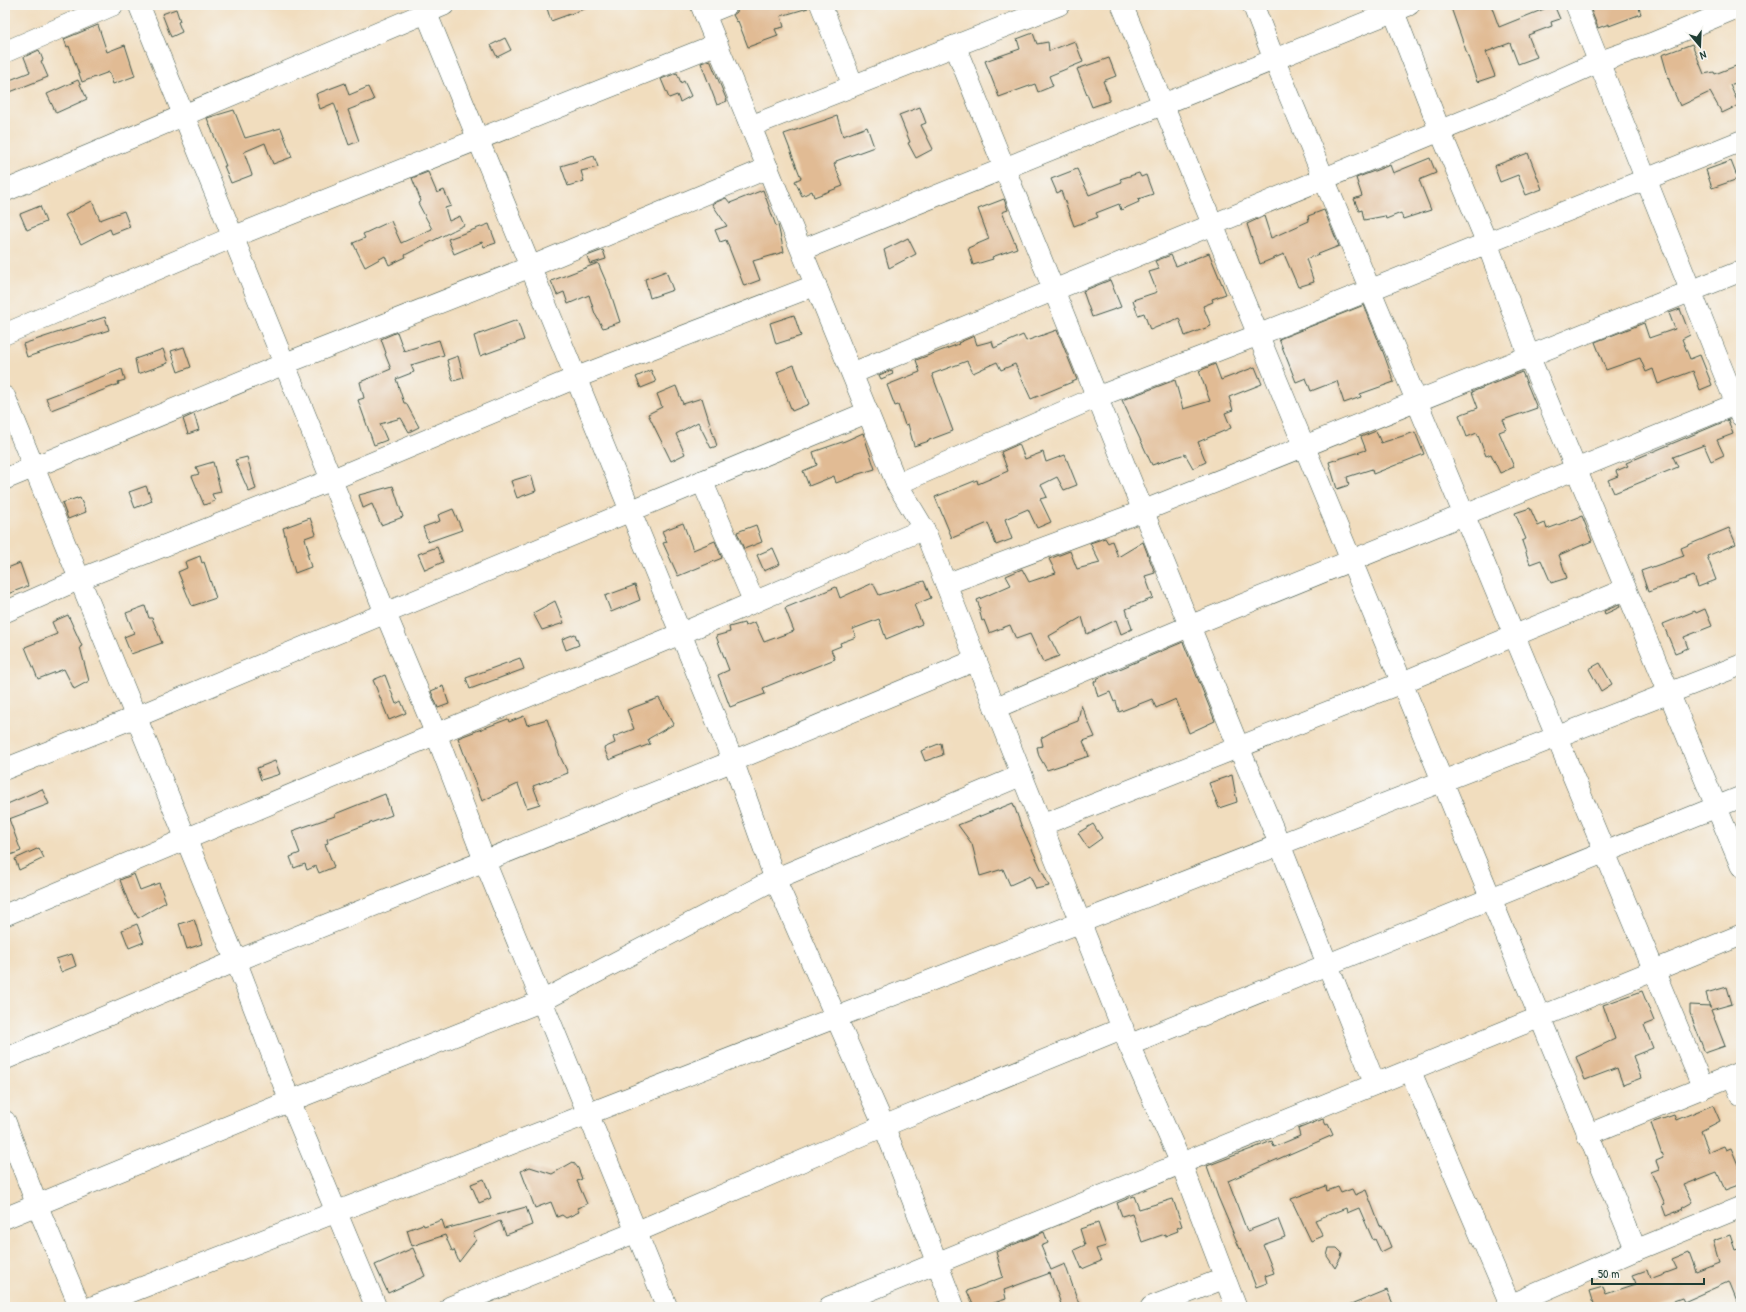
<svg xmlns="http://www.w3.org/2000/svg" width="1746" height="1312" font-family="'Patrick Hand',sans-serif">
<style>
.building{fill:#e1bb94}
.lines{fill:none;stroke-linecap:round;stroke-linejoin:round}
.minor-casing{stroke:#3e5549;stroke-width:22}
.minor{stroke:#fff;stroke-width:21}
</style>
<rect width="100%" height="100%" fill="#f6f6f2"/>
<filter id="ink" filterUnits="userSpaceOnUse"><feTurbulence type="fractalNoise" baseFrequency=".025" numOctaves="2"/><feDisplacementMap in="SourceGraphic" scale="8" xChannelSelector="R" yChannelSelector="G"/><feConvolveMatrix kernelMatrix="1 2 1 2 8 2 1 2 1" color-interpolation-filters="sRGB"/></filter>
<filter id="wash" filterUnits="userSpaceOnUse"><feTurbulence type="fractalNoise" baseFrequency=".012" numOctaves="4" result="noise"/><feDisplacementMap in="SourceGraphic" scale="16" xChannelSelector="R" yChannelSelector="G"/><feGaussianBlur stdDeviation="0.9" result="paint"/><feColorMatrix in="noise" values="0 0 0 0 0 0 0 0 0 0 0 0 0 0 0 0 0 1.4 0 .05"/><feComposite in="paint" operator="in"/></filter>
<g filter="url(#wash)">
<rect width="100%" height="100%" fill="#f1ddbe"/>
<g id="blocks">
<g class="building">
<path d="M 546,5 L 592,5 L 592,6 L 551,21 Z"/>
<path d="M 739,5 L 808,5 L 808,8 L 781,16 L 784,27 L 775,29 L 778,36 L 748,47 L 738,21 L 737,22 L 733,15 L 737,12 Z"/>
<path d="M 1450,5 L 1491,5 L 1499,27 L 1554,5 L 1560,19 L 1551,22 L 1552,26 L 1528,35 L 1537,57 L 1518,64 L 1510,43 L 1486,52 L 1495,76 L 1477,82 Z"/>
<path d="M 1589,5 L 1638,5 L 1641,14 L 1609,26 L 1609,24 L 1598,28 Z"/>
<path d="M 176,9 L 180,21 L 178,22 L 182,32 L 171,37 L 162,14 Z"/>
<path d="M 98,25 L 107,52 L 125,45 L 135,76 L 113,84 L 109,72 L 82,82 L 69,46 L 67,47 L 64,39 Z"/>
<path d="M 1033,33 L 1037,44 L 1048,42 L 1049,51 L 1075,41 L 1083,62 L 1049,76 L 1053,86 L 1038,92 L 1035,84 L 999,97 L 985,61 L 1020,49 L 1017,39 Z"/>
<path d="M 505,38 L 511,50 L 497,57 L 491,45 Z"/>
<path d="M 1692,44 L 1704,74 L 1714,72 L 1715,74 L 1741,64 L 1741,81 L 1730,85 L 1739,105 L 1722,113 L 1710,92 L 1680,106 L 1670,83 L 1662,55 Z"/>
<path d="M 39,50 L 43,60 L 41,61 L 48,77 L 5,94 L 5,82 L 30,72 L 24,57 Z"/>
<path d="M 1109,58 L 1116,76 L 1103,81 L 1109,96 L 1109,101 L 1092,107 L 1077,69 Z"/>
<path d="M 710,60 L 727,101 L 717,105 L 701,63 Z"/>
<path d="M 677,73 L 681,83 L 684,81 L 691,96 L 680,102 L 677,95 L 669,98 L 661,79 Z"/>
<path d="M 78,80 L 87,99 L 56,113 L 47,94 Z"/>
<path d="M 345,83 L 349,95 L 368,87 L 374,100 L 348,110 L 359,141 L 349,145 L 334,103 L 320,109 L 316,94 Z"/>
<path d="M 920,107 L 926,123 L 921,125 L 933,149 L 916,158 L 908,143 L 910,142 L 899,115 Z"/>
<path d="M 234,110 L 245,138 L 281,128 L 292,157 L 273,164 L 265,143 L 244,152 L 252,175 L 231,183 L 224,166 L 226,166 L 207,118 Z"/>
<path d="M 837,116 L 843,136 L 867,127 L 874,147 L 836,161 L 836,163 L 834,164 L 843,186 L 814,197 L 812,191 L 802,196 L 795,181 L 801,178 L 784,134 Z"/>
<path d="M 1528,153 L 1542,189 L 1526,195 L 1518,175 L 1500,182 L 1494,166 Z"/>
<path d="M 594,156 L 598,167 L 581,171 L 584,181 L 568,186 L 561,166 Z"/>
<path d="M 1430,158 L 1436,173 L 1419,180 L 1431,210 L 1403,219 L 1401,213 L 1386,219 L 1385,216 L 1364,220 L 1362,210 L 1359,211 L 1354,199 L 1362,196 L 1356,178 L 1390,165 L 1393,173 Z"/>
<path d="M 1731,161 L 1738,179 L 1712,188 L 1706,170 Z"/>
<path d="M 1077,169 L 1089,195 L 1122,182 L 1120,179 L 1139,173 L 1141,177 L 1146,175 L 1153,194 L 1138,199 L 1139,202 L 1121,210 L 1119,204 L 1096,213 L 1098,217 L 1074,226 L 1061,191 L 1057,193 L 1051,179 Z"/>
<path d="M 428,172 L 437,193 L 444,190 L 451,206 L 445,208 L 449,221 L 460,216 L 464,225 L 405,255 L 406,257 L 389,265 L 385,256 L 365,267 L 353,243 L 365,238 L 363,234 L 391,221 L 401,243 L 432,229 L 418,203 L 421,201 L 412,178 Z"/>
<path d="M 763,190 L 776,226 L 778,225 L 784,252 L 753,261 L 760,280 L 744,286 L 726,240 L 720,242 L 715,230 L 727,226 L 712,204 L 726,198 L 730,203 Z"/>
<path d="M 1004,199 L 1008,210 L 1002,212 L 1017,248 L 992,257 L 993,259 L 973,265 L 968,248 L 989,239 L 978,209 Z"/>
<path d="M 92,201 L 100,220 L 124,211 L 130,227 L 112,234 L 110,229 L 81,244 L 65,215 Z"/>
<path d="M 40,206 L 46,222 L 27,230 L 20,214 Z"/>
<path d="M 1324,210 L 1339,246 L 1306,259 L 1314,282 L 1298,287 L 1284,254 L 1260,264 L 1247,224 L 1264,216 L 1271,238 L 1309,221 L 1308,216 Z"/>
<path d="M 489,224 L 496,243 L 484,247 L 482,242 L 454,254 L 448,239 Z"/>
<path d="M 908,238 L 916,254 L 889,268 L 884,250 Z"/>
<path d="M 603,250 L 606,259 L 590,264 L 587,256 Z"/>
<path d="M 1209,253 L 1226,294 L 1212,299 L 1213,302 L 1203,306 L 1211,326 L 1185,336 L 1179,318 L 1150,330 L 1144,313 L 1138,315 L 1133,300 L 1157,292 L 1149,272 L 1159,269 L 1155,261 L 1171,255 L 1176,266 Z"/>
<path d="M 598,263 L 610,291 L 620,322 L 603,328 L 595,314 L 589,295 L 568,304 L 564,292 L 557,295 L 551,281 Z"/>
<path d="M 666,271 L 673,290 L 650,298 L 645,279 Z"/>
<path d="M 1110,280 L 1121,307 L 1092,317 L 1083,291 Z"/>
<path d="M 1364,305 L 1383,352 L 1394,382 L 1360,394 L 1361,397 L 1344,403 L 1337,381 L 1311,391 L 1306,378 L 1296,382 L 1279,339 Z"/>
<path d="M 1680,309 L 1690,335 L 1682,339 L 1690,359 L 1700,355 L 1712,385 L 1700,390 L 1693,371 L 1658,384 L 1653,369 L 1646,372 L 1640,358 L 1606,370 L 1595,342 L 1644,323 L 1649,338 L 1675,329 L 1669,313 Z"/>
<path d="M 794,315 L 801,336 L 776,344 L 770,323 Z"/>
<path d="M 105,317 L 109,330 L 27,357 L 23,344 Z"/>
<path d="M 517,320 L 524,340 L 480,356 L 474,336 Z"/>
<path d="M 1057,330 L 1077,380 L 1031,399 L 1015,364 L 1001,370 L 997,362 L 973,373 L 967,361 L 932,374 L 953,431 L 929,440 L 929,441 L 914,446 L 908,424 L 905,425 L 898,405 L 895,406 L 887,385 L 920,372 L 916,360 L 959,344 L 958,343 L 974,336 L 977,345 L 992,341 L 994,348 L 1023,335 L 1026,341 Z"/>
<path d="M 397,332 L 404,351 L 439,340 L 444,355 L 411,365 L 414,372 L 396,379 L 404,403 L 406,403 L 419,427 L 409,432 L 401,418 L 380,424 L 387,440 L 374,445 L 358,400 L 364,398 L 360,382 L 391,369 L 385,354 L 386,353 L 381,339 Z"/>
<path d="M 184,347 L 191,367 L 178,372 L 171,351 Z"/>
<path d="M 163,349 L 168,363 L 138,374 L 135,359 Z"/>
<path d="M 458,356 L 464,378 L 453,381 L 447,360 Z"/>
<path d="M 1215,364 L 1221,380 L 1255,367 L 1262,384 L 1229,397 L 1233,410 L 1225,413 L 1231,428 L 1198,442 L 1206,462 L 1193,468 L 1185,454 L 1152,465 L 1122,400 L 1175,380 L 1183,409 L 1210,401 L 1199,371 Z"/>
<path d="M 794,365 L 809,404 L 792,411 L 777,372 Z"/>
<path d="M 122,369 L 125,380 L 118,382 L 119,384 L 51,410 L 46,398 Z"/>
<path d="M 651,370 L 656,382 L 641,388 L 636,377 Z"/>
<path d="M 892,370 L 893,374 L 881,379 L 879,375 Z"/>
<path d="M 1522,372 L 1537,408 L 1503,420 L 1507,429 L 1499,432 L 1514,467 L 1500,473 L 1491,454 L 1486,456 L 1477,433 L 1467,437 L 1459,415 L 1478,408 L 1472,392 Z"/>
<path d="M 676,386 L 683,404 L 702,398 L 717,446 L 711,448 L 698,422 L 676,434 L 685,454 L 671,461 L 648,414 L 662,407 L 657,394 Z"/>
<path d="M 194,414 L 199,430 L 188,434 L 183,419 Z"/>
<path d="M 1728,420 L 1733,434 L 1717,440 L 1724,455 L 1711,461 L 1704,445 L 1673,457 L 1678,467 L 1614,493 L 1608,480 L 1618,476 L 1616,471 L 1628,466 L 1626,463 Z"/>
<path d="M 1376,431 L 1381,443 L 1415,432 L 1424,454 L 1373,474 L 1372,469 L 1347,477 L 1349,485 L 1337,489 L 1329,462 L 1366,450 L 1361,437 Z"/>
<path d="M 863,433 L 875,469 L 855,475 L 855,476 L 836,483 L 834,476 L 809,486 L 803,471 L 817,465 L 813,452 L 845,441 Z"/>
<path d="M 1019,444 L 1025,459 L 1043,452 L 1046,462 L 1065,455 L 1077,485 L 1064,490 L 1057,477 L 1041,485 L 1047,497 L 1040,499 L 1051,522 L 1037,528 L 1028,509 L 1005,519 L 1012,539 L 996,545 L 988,523 L 952,538 L 935,497 L 977,480 L 978,484 L 1008,471 L 1001,452 Z"/>
<path d="M 247,457 L 256,489 L 249,492 L 235,460 Z"/>
<path d="M 213,462 L 221,492 L 212,494 L 215,501 L 204,505 L 192,476 L 199,474 L 196,467 Z"/>
<path d="M 531,475 L 536,491 L 517,498 L 511,481 Z"/>
<path d="M 146,486 L 152,501 L 135,508 L 129,492 Z"/>
<path d="M 393,486 L 403,517 L 381,525 L 372,504 L 363,508 L 359,495 Z"/>
<path d="M 77,498 L 77,499 L 80,498 L 86,512 L 68,519 L 62,503 Z"/>
<path d="M 1530,508 L 1538,526 L 1545,523 L 1547,529 L 1582,516 L 1592,541 L 1559,555 L 1567,578 L 1551,583 L 1541,560 L 1530,564 L 1522,541 L 1526,539 L 1515,513 Z"/>
<path d="M 453,509 L 462,530 L 428,542 L 423,527 L 440,521 L 438,515 Z"/>
<path d="M 310,518 L 316,534 L 305,538 L 309,553 L 307,553 L 311,567 L 295,573 L 283,528 Z"/>
<path d="M 683,523 L 693,550 L 715,541 L 722,558 L 678,576 L 663,543 L 667,542 L 662,531 Z"/>
<path d="M 756,525 L 762,542 L 744,549 L 737,532 Z"/>
<path d="M 1729,528 L 1736,544 L 1707,556 L 1716,580 L 1698,587 L 1694,576 L 1648,592 L 1641,571 L 1684,556 L 1681,548 Z"/>
<path d="M 1105,538 L 1108,543 L 1112,541 L 1118,557 L 1143,542 L 1155,573 L 1145,576 L 1153,598 L 1126,609 L 1132,629 L 1121,634 L 1116,620 L 1087,634 L 1082,617 L 1049,636 L 1059,656 L 1043,662 L 1030,634 L 1016,639 L 1010,625 L 989,633 L 984,620 L 982,621 L 979,609 L 980,608 L 977,600 L 1011,585 L 1006,576 L 1022,569 L 1029,582 L 1056,573 L 1049,559 L 1070,551 L 1077,569 L 1100,563 L 1090,543 Z"/>
<path d="M 437,547 L 443,562 L 425,570 L 418,554 Z"/>
<path d="M 773,548 L 780,564 L 764,571 L 757,555 Z"/>
<path d="M 200,556 L 202,563 L 204,562 L 216,598 L 192,606 L 178,572 L 187,568 L 185,562 Z"/>
<path d="M 20,563 L 28,586 L 5,595 L 5,569 Z"/>
<path d="M 924,581 L 931,598 L 914,605 L 922,624 L 886,639 L 879,619 L 853,629 L 856,637 L 840,643 L 841,646 L 831,650 L 835,659 L 770,685 L 763,688 L 765,694 L 730,707 L 718,675 L 729,670 L 716,636 L 730,632 L 729,627 L 744,623 L 745,626 L 755,622 L 764,642 L 794,631 L 785,608 L 836,587 L 840,598 L 873,583 L 879,595 Z"/>
<path d="M 635,585 L 640,600 L 611,612 L 605,596 Z"/>
<path d="M 555,601 L 564,623 L 542,630 L 533,613 Z"/>
<path d="M 1619,605 L 1620,607 L 1605,614 L 1604,611 Z"/>
<path d="M 145,606 L 149,618 L 152,618 L 162,643 L 131,654 L 124,637 L 134,633 L 126,613 Z"/>
<path d="M 1705,609 L 1712,626 L 1684,637 L 1688,648 L 1675,653 L 1663,624 L 1695,611 L 1696,613 Z"/>
<path d="M 68,615 L 82,646 L 80,647 L 89,681 L 74,689 L 64,669 L 38,679 L 25,647 L 57,634 L 52,622 Z"/>
<path d="M 575,634 L 579,645 L 566,650 L 562,639 Z"/>
<path d="M 1183,642 L 1215,721 L 1189,733 L 1176,699 L 1156,708 L 1152,699 L 1119,712 L 1116,701 L 1114,702 L 1110,692 L 1098,697 L 1094,682 L 1097,680 L 1096,679 Z"/>
<path d="M 520,658 L 524,669 L 470,689 L 466,678 Z"/>
<path d="M 1600,663 L 1612,684 L 1601,691 L 1589,669 Z"/>
<path d="M 385,675 L 396,704 L 401,701 L 406,713 L 389,720 L 373,680 Z"/>
<path d="M 443,686 L 449,704 L 438,708 L 431,691 Z"/>
<path d="M 659,698 L 674,724 L 648,739 L 650,744 L 609,760 L 604,748 L 615,743 L 613,737 L 634,729 L 627,710 Z"/>
<path d="M 1081,705 L 1095,737 L 1083,741 L 1089,756 L 1047,770 L 1039,756 L 1037,747 L 1043,746 L 1041,738 L 1055,730 L 1078,721 Z"/>
<path d="M 524,716 L 527,725 L 547,719 L 560,756 L 568,773 L 533,786 L 540,804 L 527,808 L 518,784 L 482,801 L 458,738 L 508,719 L 509,722 Z"/>
<path d="M 941,743 L 943,755 L 925,761 L 921,751 Z"/>
<path d="M 275,761 L 280,774 L 261,780 L 257,768 Z"/>
<path d="M 1232,775 L 1237,802 L 1219,808 L 1209,783 Z"/>
<path d="M 42,789 L 49,804 L 9,819 L 21,851 L 5,857 L 5,805 Z"/>
<path d="M 385,794 L 392,815 L 327,839 L 328,843 L 325,844 L 334,867 L 319,873 L 316,866 L 307,870 L 305,864 L 294,868 L 290,857 L 300,853 L 292,831 L 335,816 L 335,814 Z"/>
<path d="M 1013,803 L 1021,825 L 1049,886 L 1036,889 L 1030,876 L 1010,885 L 1003,869 L 980,876 L 972,844 L 958,825 Z"/>
<path d="M 1093,824 L 1102,838 L 1088,848 L 1078,833 Z"/>
<path d="M 39,848 L 44,858 L 19,870 L 15,859 Z"/>
<path d="M 134,874 L 140,890 L 159,883 L 166,902 L 138,918 L 128,901 L 120,880 Z"/>
<path d="M 194,919 L 202,944 L 187,949 L 179,924 Z"/>
<path d="M 137,924 L 144,942 L 129,948 L 122,930 Z"/>
<path d="M 72,954 L 76,966 L 61,972 L 56,959 Z"/>
<path d="M 1727,987 L 1732,1004 L 1711,1010 L 1725,1046 L 1705,1053 L 1690,1013 L 1690,1005 L 1710,1006 L 1710,1008 L 1706,993 Z"/>
<path d="M 1642,991 L 1654,1021 L 1644,1025 L 1653,1048 L 1633,1056 L 1641,1078 L 1623,1085 L 1617,1068 L 1585,1080 L 1576,1057 L 1615,1039 L 1603,1005 Z"/>
<path d="M 1713,1105 L 1720,1121 L 1701,1131 L 1709,1152 L 1724,1146 L 1726,1150 L 1731,1148 L 1741,1172 L 1741,1184 L 1725,1190 L 1717,1172 L 1684,1185 L 1693,1202 L 1682,1208 L 1683,1209 L 1666,1216 L 1662,1205 L 1665,1204 L 1651,1172 L 1659,1169 L 1656,1161 L 1663,1158 L 1651,1123 L 1674,1115 L 1676,1120 Z"/>
<path d="M 1323,1119 L 1326,1125 L 1328,1124 L 1333,1135 L 1228,1181 L 1247,1231 L 1278,1219 L 1285,1237 L 1263,1245 L 1274,1273 L 1265,1276 L 1267,1283 L 1256,1287 L 1241,1248 L 1240,1249 L 1218,1197 L 1207,1166 L 1272,1141 L 1274,1147 L 1300,1136 L 1298,1129 Z"/>
<path d="M 573,1162 L 578,1168 L 582,1179 L 577,1181 L 587,1204 L 577,1208 L 579,1212 L 566,1218 L 562,1215 L 557,1217 L 551,1202 L 535,1208 L 521,1171 L 530,1167 L 552,1174 Z"/>
<path d="M 484,1179 L 491,1198 L 479,1203 L 471,1184 Z"/>
<path d="M 1326,1186 L 1327,1191 L 1338,1187 L 1341,1193 L 1352,1189 L 1355,1195 L 1366,1190 L 1380,1226 L 1382,1225 L 1391,1247 L 1381,1252 L 1375,1239 L 1373,1240 L 1359,1208 L 1347,1213 L 1346,1208 L 1315,1220 L 1323,1236 L 1311,1241 L 1291,1199 Z"/>
<path d="M 1134,1196 L 1139,1209 L 1173,1199 L 1182,1226 L 1177,1228 L 1178,1231 L 1165,1236 L 1165,1234 L 1142,1242 L 1132,1213 L 1122,1216 L 1117,1203 Z"/>
<path d="M 526,1207 L 532,1225 L 506,1235 L 500,1221 L 473,1233 L 476,1240 L 459,1262 L 454,1250 L 452,1251 L 445,1235 L 412,1246 L 407,1230 L 423,1224 L 424,1226 L 442,1220 L 445,1229 Z"/>
<path d="M 1098,1223 L 1106,1246 L 1096,1249 L 1101,1261 L 1082,1269 L 1074,1250 L 1085,1245 L 1080,1229 Z"/>
<path d="M 1044,1232 L 1048,1243 L 1041,1246 L 1051,1270 L 1065,1264 L 1080,1307 L 1062,1307 L 1050,1273 L 1004,1290 L 1006,1299 L 991,1304 L 992,1307 L 974,1307 L 967,1291 L 1003,1277 L 996,1252 Z"/>
<path d="M 1730,1235 L 1735,1250 L 1741,1248 L 1741,1307 L 1739,1307 L 1729,1282 L 1684,1302 L 1682,1298 L 1657,1307 L 1594,1307 L 1589,1291 L 1603,1287 L 1606,1294 L 1636,1284 L 1633,1275 L 1647,1270 L 1650,1279 L 1677,1269 L 1672,1259 L 1689,1252 L 1696,1271 L 1719,1262 L 1713,1241 Z"/>
<path d="M 413,1248 L 425,1276 L 388,1293 L 375,1265 Z"/>
<path d="M 1329,1248 L 1337,1248 L 1342,1253 L 1341,1257 L 1335,1268 L 1327,1256 Z"/>
<path d="M 1387,1290 L 1393,1304 L 1385,1307 L 1346,1307 Z"/>
</g>
</g>
</g>
<g filter="url(#ink)">
<use href="#blocks" fill-opacity="0" stroke="#3e5549" stroke-width="1"/>
<g class="lines">
<g class="minor-casing">
<g id="minor">
<path d="M 139,5 L 385,612 L 436,734 L 485,862 L 667,1307"/>
<path d="M 423,5 L 733,761 L 775,879 L 884,1126 L 954,1307"/>
<path d="M 701,5 L 897,484 L 924,529 L 1129,1045 L 1181,1163 L 1236,1307"/>
<path d="M 821,5 L 853,85"/>
<path d="M 1122,5 L 1636,1250"/>
<path d="M 1253,5 L 1274,59 L 1703,1088"/>
<path d="M 1391,5 L 1440,131 L 1487,243 L 1529,356 L 1741,866"/>
<path d="M 1576,5 L 1741,416"/>
<path d="M 705,14 L 727,5"/>
<path d="M 955,46 L 1239,748 L 1280,845 L 1375,1084"/>
<path d="M 5,52 L 113,5"/>
<path d="M 751,126 L 1059,5"/>
<path d="M 5,191 L 444,5"/>
<path d="M 802,250 L 1409,5"/>
<path d="M 5,334 L 233,237 L 717,44"/>
<path d="M 853,373 L 1500,106 L 1599,62 L 1653,43 L 1741,6"/>
<path d="M 5,397 L 236,961 L 290,1101 L 376,1307"/>
<path d="M 5,479 L 284,364 L 530,267 L 768,168"/>
<path d="M 702,481 L 754,602"/>
<path d="M 897,484 L 1097,397 L 1258,335 L 1741,141"/>
<path d="M 946,584 L 1143,511 L 1741,271"/>
<path d="M 5,612 L 80,579 L 331,480 L 575,378 L 816,285"/>
<path d="M 995,708 L 1190,626 L 1741,402"/>
<path d="M 5,769 L 136,717 L 868,412"/>
<path d="M 1042,825 L 1401,683 L 1626,589"/>
<path d="M 5,915 L 436,734 L 680,634 L 924,529"/>
<path d="M 1129,1045 L 1741,797"/>
<path d="M 5,1059 L 236,961 L 733,761 L 976,660"/>
<path d="M 1410,1070 L 1511,1307"/>
<path d="M 1733,1076 L 1741,1096"/>
<path d="M 5,1121 L 37,1205 L 80,1307"/>
<path d="M 1587,1135 L 1741,1072"/>
<path d="M 5,1218 L 290,1101 L 542,1001 L 775,879 L 1022,775"/>
<path d="M 92,1307 L 1741,665"/>
<path d="M 450,1307 L 636,1232 L 884,1126 L 1123,1028"/>
<path d="M 829,1307 L 1741,935"/>
<path d="M 1151,1307 L 1225,1278"/>
<path d="M 1506,1307 L 1636,1250 L 1741,1207"/>
</g>
</g>
<use href="#minor" class="minor"/>
</g>
</g>
<rect width="1746" height="1312" fill="none" stroke="#f6f6f2" stroke-width="20"/>
<g transform="translate(1700 46) rotate(161)" stroke="#f6f6f2" stroke-width="3" paint-order="stroke">
<path d="M0-3L7 15L0 10L-7 15Z" fill="#1f3d34"/>
<text y="-6" font-size="11" font-weight="bold" text-anchor="middle" fill="#1f3d34">N</text>
</g>
<path d="M1592 1278v6h112v-6" fill="none" stroke="#1f3d34" stroke-width="2"/>
<text x="1598" y="1278" font-size="12" fill="#1f3d34" stroke="#f6f6f2" stroke-width="3" paint-order="stroke">50 m</text>
</svg>
